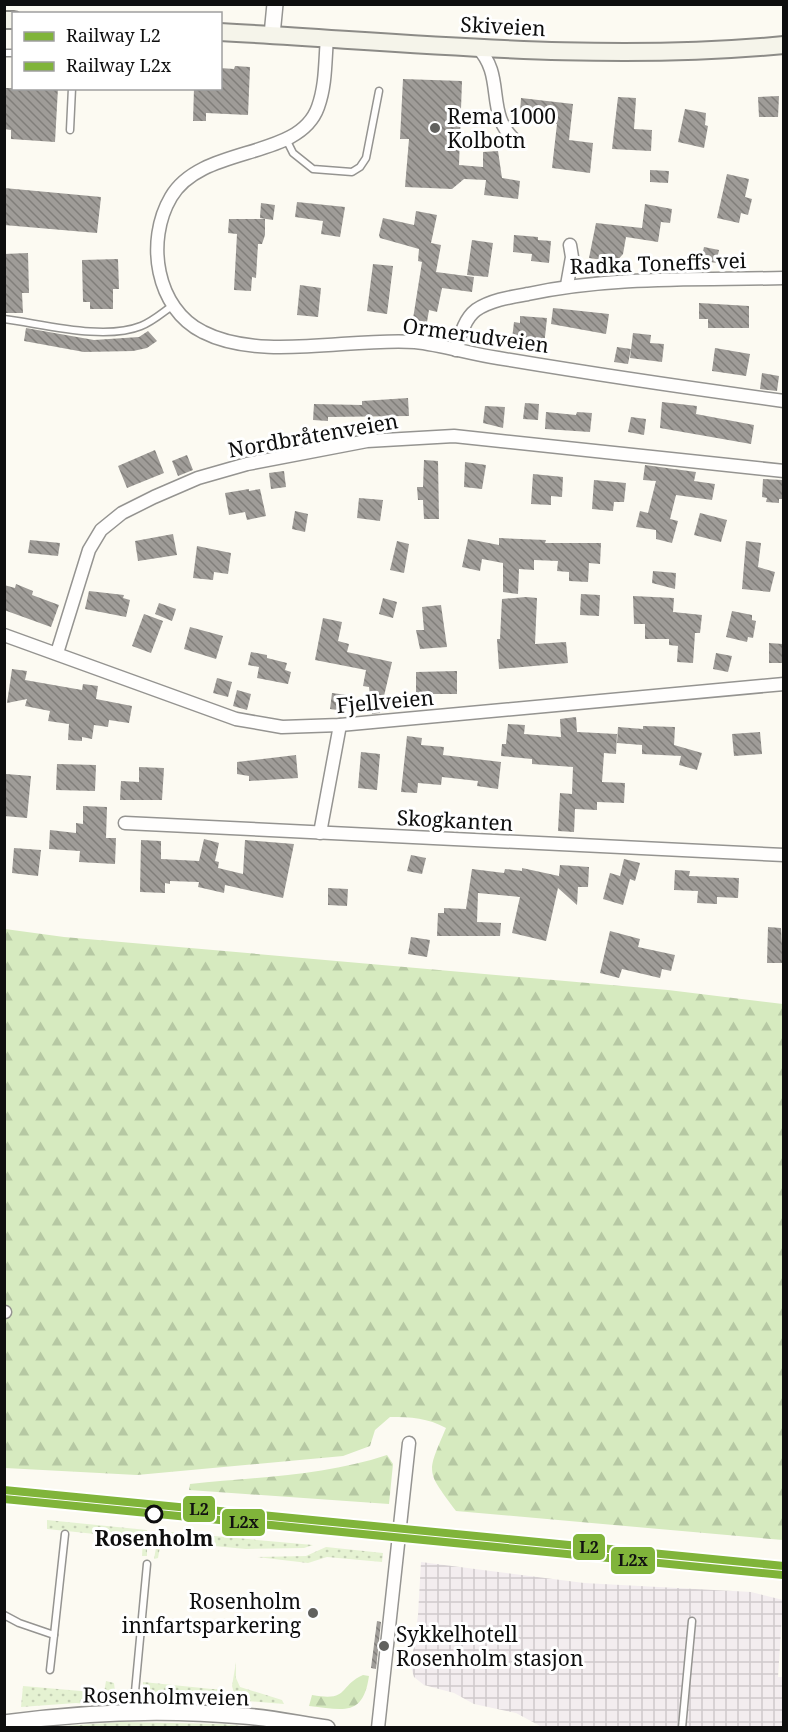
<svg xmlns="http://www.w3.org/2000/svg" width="788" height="1732" font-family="'Noto Serif',serif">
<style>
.industrial{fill:url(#industrial-grid)}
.grass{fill:url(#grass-dots)}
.forest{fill:url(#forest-firs)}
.building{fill:url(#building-back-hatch)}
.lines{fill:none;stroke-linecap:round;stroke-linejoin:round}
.service-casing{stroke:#959491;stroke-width:9}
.minor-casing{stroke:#959491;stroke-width:15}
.tertiary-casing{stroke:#959491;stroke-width:18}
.secondary-casing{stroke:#8c8b87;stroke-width:20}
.service{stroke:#fffefd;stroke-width:6}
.minor{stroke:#fffefd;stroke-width:12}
.tertiary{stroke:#fffefd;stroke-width:15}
.secondary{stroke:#f5f4ea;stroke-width:16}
.rail-1-casing{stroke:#fff;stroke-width:12}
.rail-2-casing{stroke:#fff;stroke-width:12}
.rail-1{stroke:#80b43a;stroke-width:8}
.rail-2{stroke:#80b43a;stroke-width:8}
.poi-dot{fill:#61615e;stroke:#fff;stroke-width:2}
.stop-dot{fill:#fff;stroke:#0e0e0e;stroke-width:3}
.labels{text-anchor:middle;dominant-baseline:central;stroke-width:6;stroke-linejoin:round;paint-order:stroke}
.street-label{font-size:21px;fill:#0e0e0e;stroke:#fff}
.poi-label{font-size:21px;fill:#0e0e0e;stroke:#fff;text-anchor:start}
.stop-label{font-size:21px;font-weight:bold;fill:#0e0e0e;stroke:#fff}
.line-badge{stroke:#fff;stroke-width:2}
.pale-badge-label{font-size:16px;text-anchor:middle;font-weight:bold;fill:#111}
</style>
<defs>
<pattern id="industrial-grid" width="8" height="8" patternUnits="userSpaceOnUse" patternTransform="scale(1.5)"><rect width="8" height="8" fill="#f3edef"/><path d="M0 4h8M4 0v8" fill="none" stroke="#cfcacc"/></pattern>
<pattern id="grass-dots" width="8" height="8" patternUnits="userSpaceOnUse" patternTransform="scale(1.5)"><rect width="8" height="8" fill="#e5f2d2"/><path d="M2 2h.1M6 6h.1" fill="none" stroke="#c3ceb3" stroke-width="1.8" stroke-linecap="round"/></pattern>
<pattern id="forest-firs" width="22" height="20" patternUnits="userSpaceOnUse" patternTransform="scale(1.5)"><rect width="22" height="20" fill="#d6eabf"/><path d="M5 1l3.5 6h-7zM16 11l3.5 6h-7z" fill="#b6c8a3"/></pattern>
<pattern id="building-back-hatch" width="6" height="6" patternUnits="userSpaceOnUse" patternTransform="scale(1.5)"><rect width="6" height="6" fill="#9f9c98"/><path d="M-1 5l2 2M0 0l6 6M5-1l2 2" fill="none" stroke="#807e7a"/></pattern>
</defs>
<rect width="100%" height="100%" fill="#fcfaf2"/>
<path class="industrial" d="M 421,1562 L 584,1583 L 751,1592 L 783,1600 L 778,1677 L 783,1677 L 783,1727 L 542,1727 L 516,1713 L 474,1704 L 454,1693 L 424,1685 L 414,1677 L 411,1667 L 418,1615 Z"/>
<g class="grass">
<path d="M 47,1520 L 147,1530 L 147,1556 L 142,1556 L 143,1539 L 47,1529 Z"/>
<path d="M 159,1531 L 313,1545 L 304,1548 L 246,1549 L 161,1541 L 158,1558 L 154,1559 Z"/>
<path d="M 326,1547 L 383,1553 L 382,1562 L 327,1557 L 308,1563 L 257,1557 L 306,1556 Z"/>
<path d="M 236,1662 L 236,1678 L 240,1687 L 282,1700 L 284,1704 L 236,1700 L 232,1686 Z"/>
<path d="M 106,1681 L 114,1683 L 116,1700 L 111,1706 L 76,1703 L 21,1707 L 23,1686 L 104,1693 Z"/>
<path d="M 143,1682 L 212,1689 L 219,1689 L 214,1699 L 147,1699 L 143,1694 Z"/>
<path d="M 121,1722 L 221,1724 L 252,1727 L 51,1727 Z"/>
</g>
<g class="forest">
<path d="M 5,929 L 64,937 L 668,990 L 783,1004 L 783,1540 L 456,1511 C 426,1470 426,1475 446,1428 C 428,1418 411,1417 390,1417 L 375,1430 L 370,1446 L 343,1456 L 137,1475 L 5,1468 Z"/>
<path d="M 387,1455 L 393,1464 L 389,1504 L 189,1490 L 190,1484 C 256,1477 324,1476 387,1455 Z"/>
<path d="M 363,1675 L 369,1676 C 363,1717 344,1710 309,1706 L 312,1695 C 350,1702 338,1686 363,1675 Z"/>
</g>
<g class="building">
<path d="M 235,66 L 250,67 L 248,115 L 206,113 L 206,121 L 193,121 L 194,88 L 220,88 L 220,68 L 234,69 Z"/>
<path d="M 403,79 L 462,81 L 459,165 L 483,167 L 483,152 L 498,151 L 502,178 L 520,181 L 518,199 L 484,195 L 486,180 L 464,179 L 452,189 L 405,187 L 409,139 L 400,139 Z"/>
<path d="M 4,88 L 58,88 L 55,142 L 11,139 L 11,130 L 4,129 Z"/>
<path d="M 779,96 L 778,117 L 759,117 L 758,97 Z"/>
<path d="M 618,97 L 636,98 L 634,129 L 652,130 L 651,151 L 612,149 Z"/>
<path d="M 521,98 L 573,104 L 569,140 L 593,143 L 590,173 L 552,168 L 557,124 L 529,120 L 530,114 L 520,113 Z"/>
<path d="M 685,109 L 706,113 L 705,125 L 708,126 L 704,148 L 678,142 Z"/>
<path d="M 650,170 L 669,171 L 668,183 L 650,182 Z"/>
<path d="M 727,174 L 749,179 L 745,197 L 752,199 L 748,215 L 741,213 L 739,223 L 717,218 Z"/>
<path d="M 4,188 L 101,197 L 97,233 L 4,225 Z"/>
<path d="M 297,202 L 345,207 L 340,237 L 321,234 L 323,221 L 295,217 Z"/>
<path d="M 261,203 L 275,205 L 273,220 L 260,218 Z"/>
<path d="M 645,204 L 672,209 L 670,223 L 661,222 L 658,242 L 626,237 L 623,254 L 616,262 L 589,258 L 596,223 L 642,228 Z"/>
<path d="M 416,211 L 437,215 L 431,243 L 441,245 L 436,272 L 474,277 L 472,292 L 442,288 L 437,312 L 429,310 L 426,328 L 412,325 L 422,262 L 418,261 L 419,249 L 380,238 L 379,235 L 383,218 L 414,225 Z"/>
<path d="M 229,219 L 265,219 L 265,235 L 262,244 L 258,244 L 256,278 L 252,277 L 251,291 L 234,290 L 237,234 L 228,233 Z"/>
<path d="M 514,235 L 538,237 L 538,240 L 551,241 L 549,263 L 531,261 L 532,254 L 513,252 Z"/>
<path d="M 472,240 L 493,243 L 488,277 L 467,275 Z"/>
<path d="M 704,247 L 719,250 L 716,263 L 701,260 Z"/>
<path d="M 28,253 L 29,293 L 22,293 L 23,313 L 4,313 L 4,254 Z"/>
<path d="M 118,259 L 119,289 L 113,289 L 113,309 L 90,309 L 90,302 L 83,302 L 82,260 Z"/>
<path d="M 373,264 L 393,266 L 387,314 L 367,311 Z"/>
<path d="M 300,285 L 321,288 L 318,317 L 297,315 Z"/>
<path d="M 699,303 L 749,306 L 749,328 L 708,328 L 708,319 L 699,319 Z"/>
<path d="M 553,308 L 609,314 L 606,334 L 551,324 Z"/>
<path d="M 520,316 L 547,318 L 544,346 L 517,343 L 518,340 L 512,339 L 514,322 L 520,323 Z"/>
<path d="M 26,328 L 94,340 L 139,337 L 148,331 L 157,341 L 147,348 L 133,351 L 84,352 L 24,341 Z"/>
<path d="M 633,333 L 651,335 L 650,343 L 664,344 L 662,362 L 630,358 Z"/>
<path d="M 617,347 L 631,349 L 628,364 L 614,362 Z"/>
<path d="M 715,348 L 750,354 L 746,376 L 712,371 Z"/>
<path d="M 762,373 L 779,376 L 777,391 L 760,389 Z"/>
<path d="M 408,398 L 409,416 L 328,417 L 328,421 L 313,420 L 314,404 L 362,405 L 362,401 Z"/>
<path d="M 662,402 L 697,406 L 696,414 L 754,425 L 751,444 L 660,428 Z"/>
<path d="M 525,403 L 539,404 L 538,420 L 523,419 Z"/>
<path d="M 485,406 L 505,407 L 503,428 L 483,423 Z"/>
<path d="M 546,412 L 576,415 L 577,412 L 592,413 L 590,432 L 545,429 Z"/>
<path d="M 631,417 L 646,419 L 644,435 L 628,432 Z"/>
<path d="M 155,450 L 164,473 L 127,488 L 118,466 Z"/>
<path d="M 187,455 L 193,470 L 178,476 L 172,461 Z"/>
<path d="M 424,460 L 438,461 L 439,519 L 424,519 L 423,500 L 418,500 L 417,487 L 423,487 Z"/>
<path d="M 465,462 L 486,465 L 482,489 L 464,487 Z"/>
<path d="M 645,465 L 696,472 L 694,481 L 715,484 L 712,500 L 676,495 L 670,519 L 678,521 L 672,543 L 656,539 L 656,530 L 636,527 L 640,511 L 648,513 L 656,481 L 643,480 Z"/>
<path d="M 284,471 L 286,487 L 271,489 L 269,473 Z"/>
<path d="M 533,474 L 563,477 L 562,497 L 551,496 L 551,505 L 531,504 Z"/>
<path d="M 763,479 L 783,480 L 783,499 L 779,499 L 779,503 L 766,502 L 767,498 L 762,497 Z"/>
<path d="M 594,480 L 626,483 L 624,502 L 614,502 L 613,511 L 592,509 Z"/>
<path d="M 249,489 L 249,491 L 260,489 L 266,516 L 247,520 L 245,512 L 229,515 L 225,493 Z"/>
<path d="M 359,498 L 383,500 L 380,521 L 357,518 Z"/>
<path d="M 295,511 L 308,514 L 305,532 L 292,529 Z"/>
<path d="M 700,513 L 727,520 L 721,542 L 694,535 Z"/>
<path d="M 173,534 L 177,555 L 138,561 L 135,541 Z"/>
<path d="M 499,538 L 546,540 L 545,543 L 601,543 L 600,564 L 589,563 L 588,582 L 569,581 L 569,572 L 557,571 L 558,561 L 534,560 L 534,570 L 519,569 L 518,594 L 503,592 L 503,563 L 482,559 L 480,571 L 462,567 L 468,539 L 499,545 Z"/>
<path d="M 30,540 L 60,543 L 58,556 L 28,553 Z"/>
<path d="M 397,541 L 409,544 L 404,573 L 390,570 Z"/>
<path d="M 746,541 L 761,543 L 758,567 L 775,572 L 770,592 L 742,589 Z"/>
<path d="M 197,546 L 231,553 L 228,574 L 214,572 L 213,580 L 193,578 Z"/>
<path d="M 653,571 L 676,573 L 675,589 L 652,583 Z"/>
<path d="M 16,584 L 33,591 L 32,595 L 59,605 L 51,627 L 4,610 L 4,585 L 15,588 Z"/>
<path d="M 89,591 L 124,595 L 123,598 L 130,600 L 126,617 L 85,609 Z"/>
<path d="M 581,594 L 600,595 L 599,616 L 580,615 Z"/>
<path d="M 633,596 L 674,598 L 673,612 L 702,615 L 700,633 L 695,633 L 693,663 L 677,662 L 678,646 L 669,645 L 669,639 L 645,639 L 645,624 L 634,624 Z"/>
<path d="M 526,597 L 537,598 L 535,644 L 566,642 L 568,663 L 499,669 L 497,639 L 500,639 L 502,599 Z"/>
<path d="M 383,598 L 397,602 L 393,618 L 379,614 Z"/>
<path d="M 159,603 L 176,609 L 172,621 L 155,614 Z"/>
<path d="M 441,605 L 447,647 L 420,649 L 416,630 L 424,630 L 422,607 Z"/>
<path d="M 732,611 L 752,615 L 752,620 L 756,621 L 753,638 L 748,637 L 747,642 L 726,637 Z"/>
<path d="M 144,614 L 163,621 L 151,653 L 132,646 Z"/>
<path d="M 323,618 L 342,622 L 338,641 L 349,644 L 347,652 L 392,662 L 380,713 L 372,714 L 369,687 L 363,686 L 366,670 L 315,660 Z"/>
<path d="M 190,627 L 223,636 L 216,659 L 184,649 Z"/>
<path d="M 769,643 L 783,644 L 783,663 L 769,663 Z"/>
<path d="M 251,652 L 267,655 L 267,658 L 287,663 L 285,670 L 291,672 L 288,684 L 257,678 L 259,667 L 248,665 Z"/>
<path d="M 716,653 L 732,656 L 728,672 L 713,669 Z"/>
<path d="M 12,669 L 27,671 L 25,680 L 82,690 L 83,684 L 98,686 L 96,699 L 132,706 L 129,723 L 109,720 L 108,727 L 94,725 L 92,739 L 82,737 L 82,741 L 68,740 L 69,724 L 48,721 L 50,711 L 25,706 L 27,699 L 7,703 Z"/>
<path d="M 457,671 L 457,694 L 416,694 L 416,672 Z"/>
<path d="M 217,678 L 232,682 L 228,697 L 213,693 Z"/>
<path d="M 237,690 L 251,694 L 247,710 L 233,706 Z"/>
<path d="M 332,693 L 347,695 L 345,711 L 330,709 Z"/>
<path d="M 576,717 L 577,732 L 617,734 L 616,754 L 604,753 L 602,782 L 625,783 L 624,803 L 597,802 L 597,810 L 575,809 L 574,832 L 558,831 L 560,793 L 572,794 L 573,767 L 532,764 L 532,759 L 501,756 L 502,744 L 506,744 L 508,724 L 525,725 L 524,734 L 561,737 L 560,719 Z"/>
<path d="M 643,726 L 675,727 L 674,745 L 702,753 L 697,770 L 679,765 L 681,756 L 642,754 L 642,745 L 617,743 L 618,727 L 643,729 Z"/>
<path d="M 760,732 L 762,754 L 734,756 L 732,734 Z"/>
<path d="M 407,736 L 422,738 L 421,745 L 444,747 L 443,755 L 501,762 L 498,789 L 477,786 L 478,781 L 442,777 L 441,785 L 418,783 L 417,793 L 401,792 Z"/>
<path d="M 361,752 L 380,754 L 377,790 L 358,788 Z"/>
<path d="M 296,755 L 298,778 L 249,781 L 249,776 L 237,774 L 237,762 Z"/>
<path d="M 57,764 L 96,765 L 95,791 L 56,790 Z"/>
<path d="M 139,767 L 164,768 L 162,800 L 120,800 L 121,781 L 139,782 Z"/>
<path d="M 6,774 L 31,776 L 27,818 L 4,816 Z"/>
<path d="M 83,806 L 107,807 L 106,838 L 116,838 L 115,864 L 79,862 L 80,851 L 49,849 L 50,830 L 76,833 L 76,823 L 83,824 Z"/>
<path d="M 204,839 L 219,843 L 215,861 L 219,862 L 218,868 L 243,874 L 245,840 L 294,844 L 283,898 L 225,885 L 224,893 L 198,887 L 199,882 L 170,881 L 170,884 L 165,883 L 165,893 L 140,892 L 141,840 L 161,841 L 161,859 L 199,861 Z"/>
<path d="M 14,848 L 41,850 L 38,876 L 12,873 Z"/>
<path d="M 411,855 L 426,858 L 422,874 L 407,871 Z"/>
<path d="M 624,859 L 640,863 L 635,881 L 630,879 L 623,905 L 603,899 L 610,873 L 620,876 Z"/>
<path d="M 560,865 L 589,867 L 588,887 L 578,887 L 577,905 L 558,888 L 546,941 L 512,933 L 520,897 L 478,893 L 477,922 L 501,923 L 500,936 L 437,936 L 438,913 L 444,913 L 444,908 L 466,909 L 472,869 L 504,873 L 505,869 L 522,871 L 522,868 L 559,876 Z"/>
<path d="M 675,870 L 690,871 L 689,876 L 739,878 L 738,898 L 717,897 L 717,904 L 697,903 L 698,891 L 674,890 Z"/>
<path d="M 328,888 L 348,889 L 347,906 L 328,905 Z"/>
<path d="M 768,927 L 781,928 L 783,963 L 767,963 Z"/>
<path d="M 610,931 L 640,939 L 638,947 L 675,955 L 671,971 L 662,969 L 660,978 L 622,969 L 619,978 L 600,973 Z"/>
<path d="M 411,937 L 430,940 L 427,957 L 408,954 Z"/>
<path d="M 377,1621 L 381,1622 L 376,1669 L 371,1668 Z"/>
</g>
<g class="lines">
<g class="service-casing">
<g id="service">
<path d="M 4,53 L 14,53"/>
<path d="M 70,130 L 72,88"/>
<path d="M 286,139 L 293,153 L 313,169 L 352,172 L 360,167 L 366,158 L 379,91"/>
<path d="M 4,319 C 43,324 104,341 141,326 C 152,322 162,313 172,306"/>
<path d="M 4,1615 L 19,1623 L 54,1635 L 50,1670"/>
<path d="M 54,1635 L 65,1534"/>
<path d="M 133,1713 L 147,1564"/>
<path d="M 682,1728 L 692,1621"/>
</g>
</g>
<g class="minor-casing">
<g id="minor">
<path d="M 327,38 C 325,61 326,85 318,107 C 299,161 202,144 171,197 C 145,241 156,309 203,332 C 261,362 352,337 415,342 C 443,345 470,354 498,358 C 593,374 688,388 784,401"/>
<path d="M 477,47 C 507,77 483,114 517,142"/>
<path d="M 567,285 L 572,257 L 570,245"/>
<path d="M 456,350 C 460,337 464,319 476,310 C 491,300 511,297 528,294 C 612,276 698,280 784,278"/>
<path d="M 4,635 L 236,719 L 282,727 L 340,725 L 784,684"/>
<path d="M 57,653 L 89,550 L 101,530 L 122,513 L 154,497 L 198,478 L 247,464 L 367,441 L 454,436 L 784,471"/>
<path d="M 125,823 L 784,855"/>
<path d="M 320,833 L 340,725"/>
<path d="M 4,1312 L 5,1312"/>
<path d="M 378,1728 L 409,1443"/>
</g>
</g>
<g class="tertiary-casing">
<g id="tertiary">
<path d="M 272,35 L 275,4"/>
<path d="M 4,1723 C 83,1712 165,1709 244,1716 C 272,1718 299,1724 327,1728"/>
</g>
</g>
<g class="secondary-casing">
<g id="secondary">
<path d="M 4,20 L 14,20"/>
<path d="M 220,32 C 408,42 596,63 784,45"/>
</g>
</g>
<use href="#service" class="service"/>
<use href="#minor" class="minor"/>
<use href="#tertiary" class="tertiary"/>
<use href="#secondary" class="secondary"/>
<g class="rail-1-casing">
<path id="rail-1" d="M 4,1490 L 784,1566"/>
</g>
<g class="rail-2-casing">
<path id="rail-2" d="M 4,1499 L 783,1575"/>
</g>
<use href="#rail-1" class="rail-1"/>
<use href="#rail-2" class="rail-2"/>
</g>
<g class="poi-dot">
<circle cx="435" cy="128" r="6"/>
<circle cx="313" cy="1613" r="6"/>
<circle cx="384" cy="1646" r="6"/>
</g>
<circle class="stop-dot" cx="154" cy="1514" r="8"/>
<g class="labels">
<g class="street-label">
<text transform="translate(503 26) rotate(3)">Skiveien</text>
<text transform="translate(658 263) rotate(-2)">Radka Toneffs vei</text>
<text transform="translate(476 335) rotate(8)">Ormerudveien</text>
<text transform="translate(313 435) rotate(-10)">Nordbråtenveien</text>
<text transform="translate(385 701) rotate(-5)">Fjellveien</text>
<text transform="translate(455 820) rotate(3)">Skogkanten</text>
<text transform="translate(166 1696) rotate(1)">Rosenholmveien</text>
</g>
<g class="poi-label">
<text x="447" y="116">Rema 1000<tspan x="447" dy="24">Kolbotn</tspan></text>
<text x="301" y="1601" text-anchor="end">Rosenholm<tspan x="301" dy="24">innfartsparkering</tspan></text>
<text x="396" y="1634">Sykkelhotell<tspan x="396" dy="24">Rosenholm stasjon</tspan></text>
</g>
<g class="stop-label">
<text x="154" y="1538">Rosenholm</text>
</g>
</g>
<g class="line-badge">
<rect x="182" y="1495" width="34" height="28" rx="6" fill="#80b43a"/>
<rect x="221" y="1508" width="45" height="29" rx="6" fill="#80b43a"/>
<rect x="572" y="1533" width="34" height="28" rx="6" fill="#80b43a"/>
<rect x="610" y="1546" width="46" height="29" rx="6" fill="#80b43a"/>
</g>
<g class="pale-badge-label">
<text x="199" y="1515">L2</text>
<text x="244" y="1528">L2x</text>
<text x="589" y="1553">L2</text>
<text x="633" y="1566">L2x</text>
</g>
<rect width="788" height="1732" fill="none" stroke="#0e0e0e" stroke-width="12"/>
<rect x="12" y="12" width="210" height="78" fill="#ffffff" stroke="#9f9f9f" stroke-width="1.5"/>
<rect x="24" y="32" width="30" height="9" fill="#80b43a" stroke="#9f9f9f" stroke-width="1.5"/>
<text x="66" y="42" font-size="18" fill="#0e0e0e">Railway L2</text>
<rect x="24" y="62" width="30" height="9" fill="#80b43a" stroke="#9f9f9f" stroke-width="1.5"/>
<text x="66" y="72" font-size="18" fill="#0e0e0e">Railway L2x</text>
</svg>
